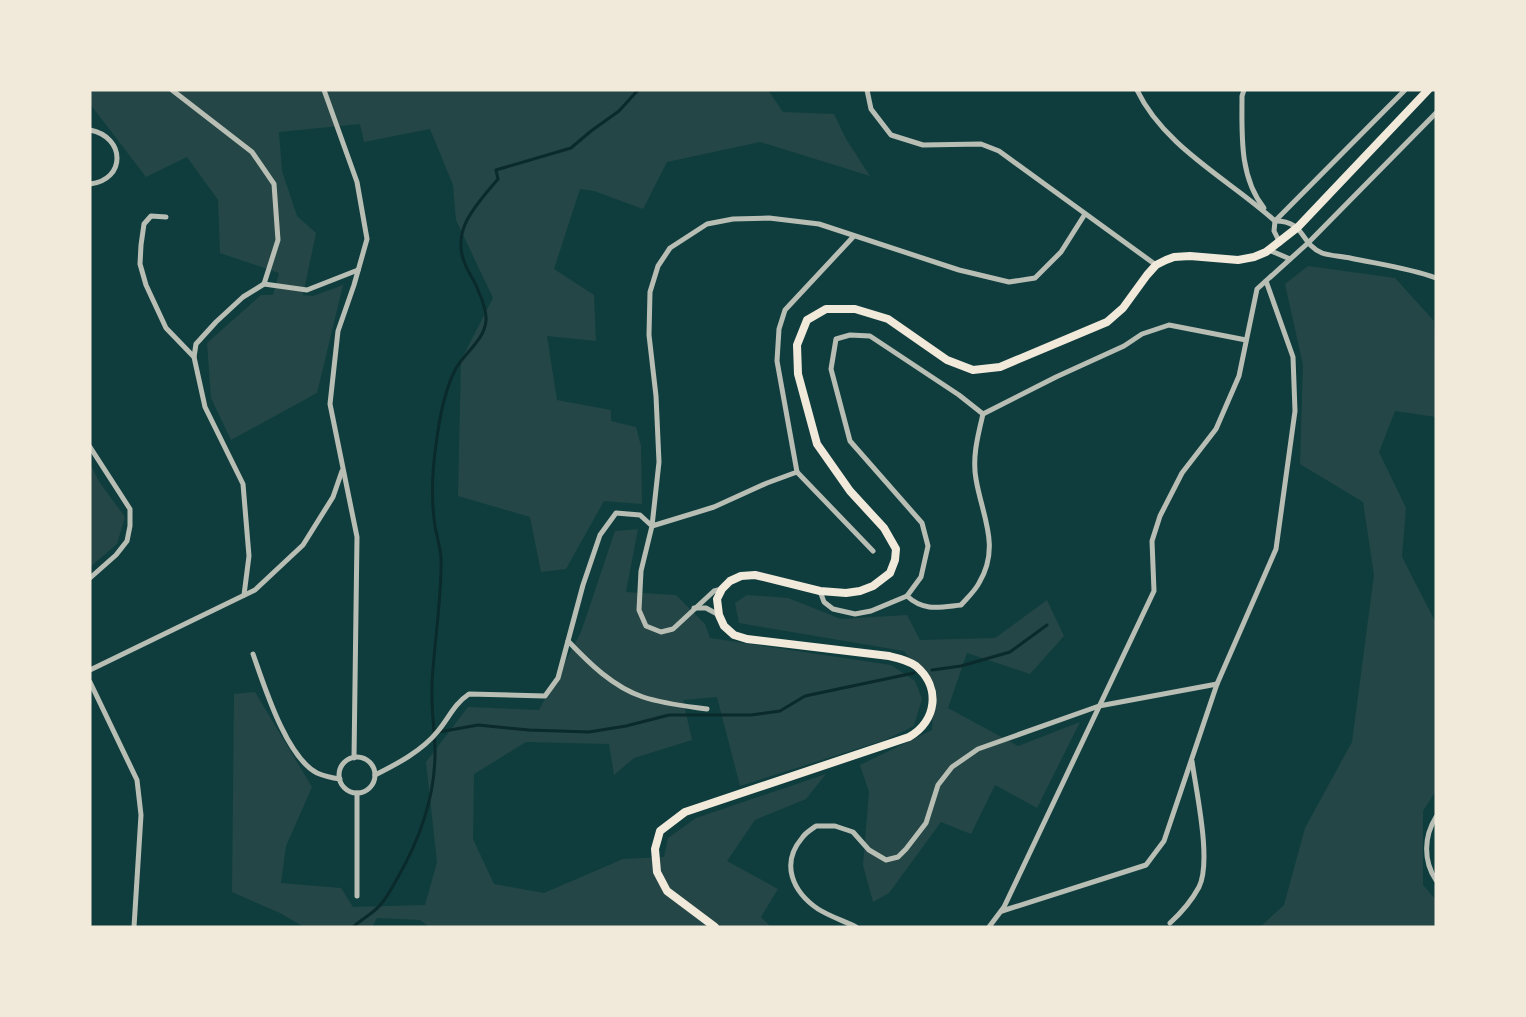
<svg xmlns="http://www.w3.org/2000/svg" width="1526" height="1017" font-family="Arial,sans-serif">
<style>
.green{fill:#244646}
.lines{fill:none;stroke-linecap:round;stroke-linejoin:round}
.stream{stroke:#0a2a2b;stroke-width:3}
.minor{stroke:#b8beb3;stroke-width:5}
.secondary{stroke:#f1e9da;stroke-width:8}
</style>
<rect width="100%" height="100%" fill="#0f3d3e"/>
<g class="green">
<path d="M 90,90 L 768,90 L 783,112 L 834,114 L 846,139 L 870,176 L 760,142 L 667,162 L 643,209 L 594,191 L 580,189 L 554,269 L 594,295 L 596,341 L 547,336 L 557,400 L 611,410 L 611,421 L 636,427 L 641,446 L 642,504 L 604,501 L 566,569 L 541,572 L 530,517 L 458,496 L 461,360 L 493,298 L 456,220 L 453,185 L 430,129 L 364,142 L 360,124 L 279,132 L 282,171 L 297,216 L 316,233 L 303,295 L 313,296 L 343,285 L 317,393 L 231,440 L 211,398 L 207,343 L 261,295 L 273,295 L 279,273 L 220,253 L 218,200 L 187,157 L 146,177 L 90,104 Z"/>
<path d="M 1308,266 L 1395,278 L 1434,321 L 1436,417 L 1395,411 L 1379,452 L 1406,508 L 1402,557 L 1436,623 L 1436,791 L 1423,811 L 1423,885 L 1436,900 L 1436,927 L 1260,927 L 1284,905 L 1305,828 L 1352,742 L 1374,575 L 1363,502 L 1300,464 L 1303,365 L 1285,284 Z"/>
<path d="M 90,464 L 100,483 L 125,517 L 117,544 L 90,567 Z"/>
<path d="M 638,529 L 626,592 L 676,595 L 705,624 L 710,638 L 891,665 L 915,681 L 922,699 L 914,726 L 885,740 L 740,786 L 717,697 L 683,700 L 692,740 L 634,758 L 614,775 L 609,744 L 526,742 L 474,774 L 473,839 L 494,884 L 544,893 L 623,859 L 664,857 L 668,838 L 696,818 L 826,774 L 806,799 L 755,820 L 727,861 L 778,889 L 761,917 L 771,927 L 429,927 L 420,920 L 377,918 L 372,927 L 304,927 L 280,913 L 232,892 L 234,694 L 255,692 L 312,787 L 286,846 L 281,883 L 341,888 L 353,907 L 425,905 L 437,862 L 426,762 L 468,707 L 539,710 L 581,632 L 615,531 Z"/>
<path d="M 747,595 L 788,598 L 841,619 L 907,615 L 920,640 L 995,638 L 1047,600 L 1064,636 L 1030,674 L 967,653 L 948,708 L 1018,746 L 1080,722 L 1037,808 L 995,785 L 971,834 L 941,822 L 889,893 L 873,902 L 863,865 L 869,792 L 860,765 L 932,730 L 934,691 L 904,651 L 739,623 L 735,603 Z"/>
</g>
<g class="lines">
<g class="stream">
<path d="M 932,670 L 961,666 L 1010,652 L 1047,625"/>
<path d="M 439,732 L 478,725 L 529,730 L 589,732 L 626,726 L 669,715 L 751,715 L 780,711 L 805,696 L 914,673"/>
<path d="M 353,927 C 362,919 374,913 381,904 C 388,896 393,886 398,877 C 421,837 436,795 435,748 C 434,726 431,706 432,684 C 434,642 442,600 441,557 C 440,547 437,537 435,526 C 431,499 432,472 436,445 C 439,420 444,392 455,370 C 464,353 484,341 486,321 C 487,311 482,299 478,290 C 475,281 469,274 466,266 C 449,231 477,204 498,179 L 496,170 L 571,148 L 591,131 L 619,111 L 638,90"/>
</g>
<g class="minor">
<path d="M 172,90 L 252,152 L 274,184 L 278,240 L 264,284"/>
<path d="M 324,90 L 357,182 L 367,239 L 354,285 L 338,331 L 330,404 L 357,537 L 354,758"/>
<path d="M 867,90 L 871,109 L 891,135 L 923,145 L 981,144 L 999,151 L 1156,265"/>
<path d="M 1137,90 C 1164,147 1230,180 1275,221"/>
<path d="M 1244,90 L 1242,96 C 1242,134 1239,177 1264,208"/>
<path d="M 90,130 C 126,137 126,180 90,184"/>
<path d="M 166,217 L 151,216 L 144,224 L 141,245 L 140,264 L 146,285 L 166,328 L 194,357 L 205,407 L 243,484 L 249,556 L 244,595"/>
<path d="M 1275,221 L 1405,90"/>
<path d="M 1275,221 C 1306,221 1299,243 1322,253 C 1330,256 1341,256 1350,258 C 1378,264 1409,268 1436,278"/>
<path d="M 1275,221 L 1274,231 L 1280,243"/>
<path d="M 1269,250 L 1290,259"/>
<path d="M 194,357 L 196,344 L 216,322 L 243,297 L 264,284 L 307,290 L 358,270"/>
<path d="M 983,414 L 1056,377 L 1124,346 L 1142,334 L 1169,325 L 1246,340"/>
<path d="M 90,447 L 130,509 L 130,526 L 127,541 L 116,555 L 90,578"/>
<path d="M 797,472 L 777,361 L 779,329 L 785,310 L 854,236"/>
<path d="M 873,551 L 797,472 L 767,483 L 714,507 L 652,526 L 659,462 L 656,396 L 649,335 L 650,292 L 658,266 L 670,248 L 707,224 L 733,219 L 769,218 L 819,224 L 959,270 L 1009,282 L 1035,278 L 1061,252 L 1085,214"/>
<path d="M 820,591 L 824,602 L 833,609 L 855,614 L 871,611 L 907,596 L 921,577 L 928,546 L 922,523 L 850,441 L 831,369 L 836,339 L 850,335 L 870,336 L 959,395 L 983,414"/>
<path d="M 907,596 C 924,612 941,607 961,605 C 967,598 975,591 979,583 C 1001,546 982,516 976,479 C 972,457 978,435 983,414"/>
<path d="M 694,608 L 706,608 L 719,615"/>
<path d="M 568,641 C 589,663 613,687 643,697 C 664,704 685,706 707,709"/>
<path d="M 253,654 C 264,685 286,757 317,773 C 324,776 332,778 340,779"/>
<path d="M 90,670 L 255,590 L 303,545 L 333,497 L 342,471"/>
<path d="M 90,682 L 137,780 L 141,815 L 134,927"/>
<circle cx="357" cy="775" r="18"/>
<path d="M 375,775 C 397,764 422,751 438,731 C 449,718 454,704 469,694 L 545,696 L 558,678 L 583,585 L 600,535 L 616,513 L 640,515 L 652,526 L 641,571 L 639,610 L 646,626 L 661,632 L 673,629 L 714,591 L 722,589"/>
<path d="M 357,793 L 357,896"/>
<path d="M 1436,817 C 1424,836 1423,861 1436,880"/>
<path d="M 1002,911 L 1146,865 L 1164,841 L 1217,684 L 1276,549 L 1295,411 L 1293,357 L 1266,281"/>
<path d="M 1170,923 C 1181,913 1192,900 1199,887 C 1212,861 1196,791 1192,761"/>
<path d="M 856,927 C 844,921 829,916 818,909 C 793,892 780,864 802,838 C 805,833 812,829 816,826 L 835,826 L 853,832 L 869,850 L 886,860 L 898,857 L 906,849 L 926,823 L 938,785 L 952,767 L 978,749 L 1099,706 L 1217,684"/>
<path d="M 989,927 L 1004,907 L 1154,591 L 1152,541 L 1160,516 L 1182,473 L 1216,429 L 1239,376 L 1257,289 L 1308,243 L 1436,113"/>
</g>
<path class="secondary" d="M 715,927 L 667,891 L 657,872 L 655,849 L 660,831 L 685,812 L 909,737 C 937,721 941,687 916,666 C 908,660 898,658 889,656 L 747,639 L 734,635 L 724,626 L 719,615 L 717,599 L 722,589 L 730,581 L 741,576 L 755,575 L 820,591 L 846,593 L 860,591 L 873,586 L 890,573 L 895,560 L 896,549 L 884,528 L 850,491 L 817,444 L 798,374 L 797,345 L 807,320 L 826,309 L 855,309 L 888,319 L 947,360 L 973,370 L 1000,367 L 1107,322 L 1123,308 L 1147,275 L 1156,265 L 1166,260 L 1174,257 L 1190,256 L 1238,260 L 1254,257 L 1266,252 L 1298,227 L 1428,90"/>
</g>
<rect width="1526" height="1017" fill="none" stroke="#f1e9da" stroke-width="183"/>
</svg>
